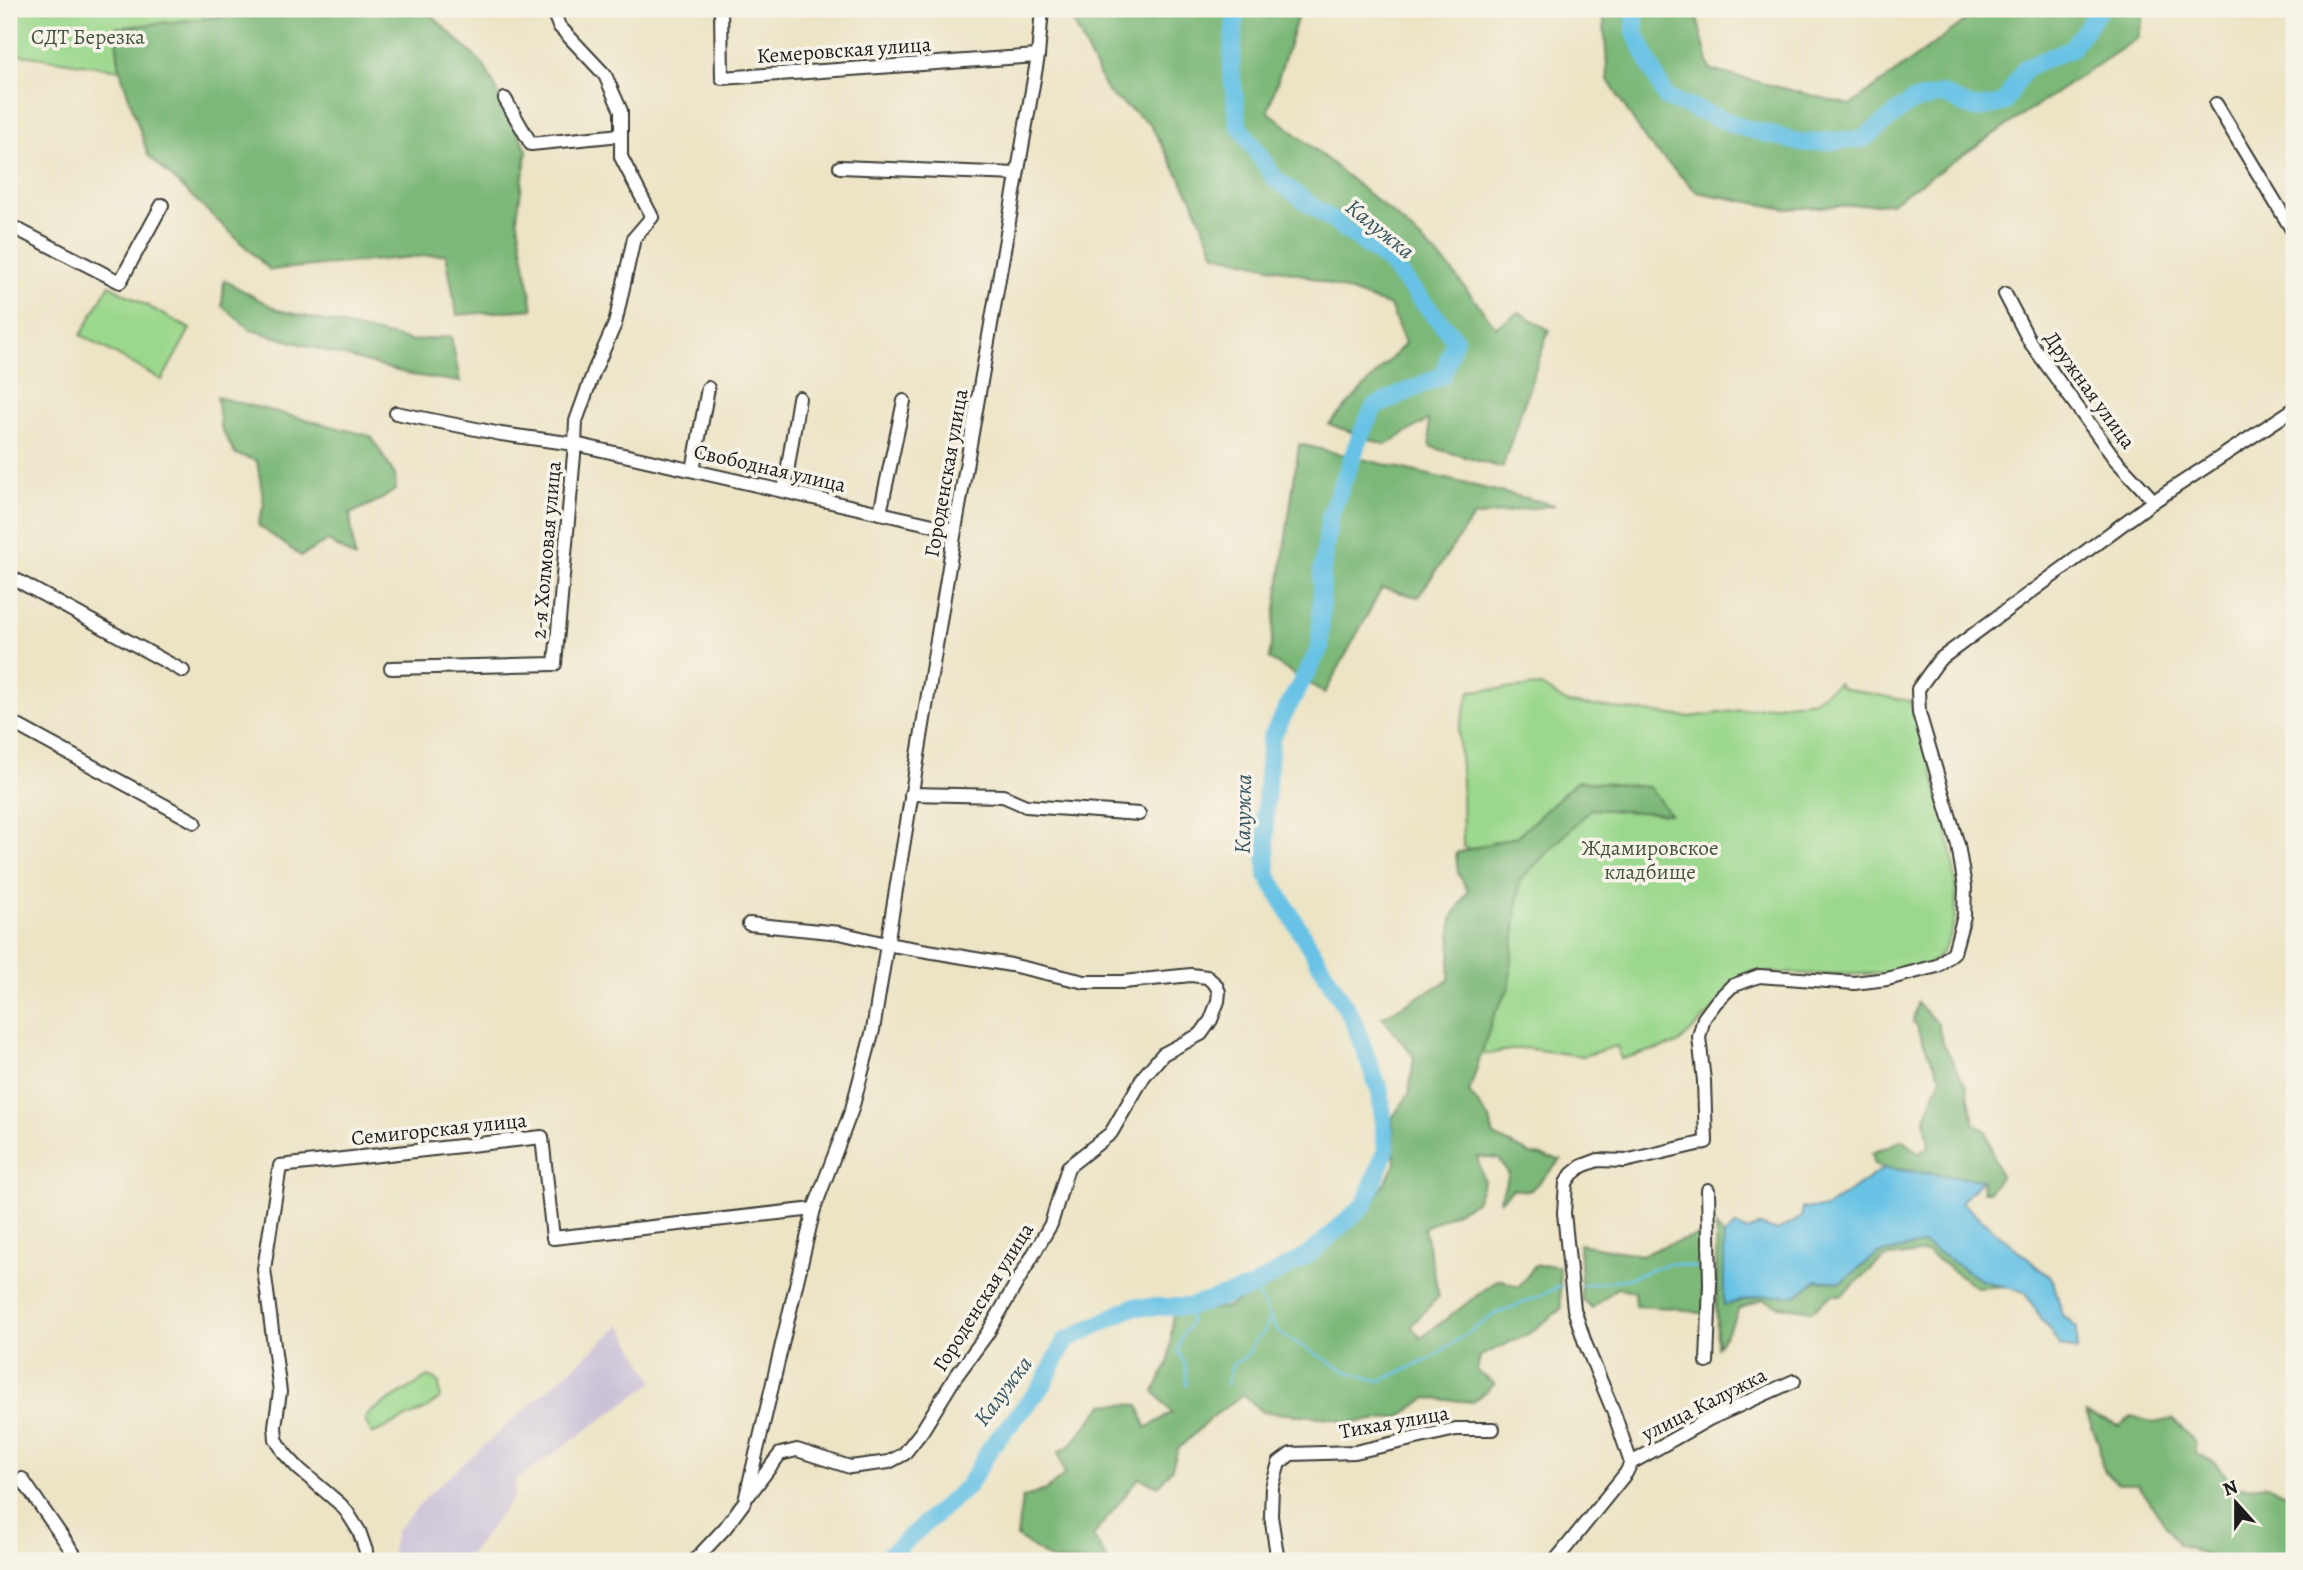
<svg xmlns="http://www.w3.org/2000/svg" width="2303" height="1570" font-family="Alegreya,serif">
<style>
.industrial{fill:#c9bfd7}
.green{fill:#9bd88d;stroke:#5c7a54;stroke-width:2}
.forest{fill:#7cb878;stroke:#4c6a4a;stroke-width:2}
.water{fill:#68c2e5;stroke:#426f80;stroke-width:2}
.lines{fill:none;stroke-linecap:round;stroke-linejoin:round}
.stream{stroke:#68c2e5;stroke-width:2.5}
.river{stroke:#68c2e5;stroke-width:18}
.minor-casing{stroke:#3b3a35;stroke-width:16}
.minor{stroke:#fff;stroke-width:12}
.labels{text-anchor:middle;dominant-baseline:central;stroke-width:7;stroke-linejoin:round;paint-order:stroke}
.park-label{font-size:21px;fill:#42543e;stroke:#f7f3e8}
.street-label{font-size:21px;fill:#1c1c1c;stroke:#f7f3e8}
.water-label{font-size:23px;font-style:italic;fill:#375662;stroke:#f7f3e8}
</style>
<rect width="100%" height="100%" fill="#f7f3e8"/>
<filter id="ink" filterUnits="userSpaceOnUse"><feTurbulence type="fractalNoise" baseFrequency=".0143" numOctaves="2"/><feDisplacementMap in="SourceGraphic" scale="14" xChannelSelector="R" yChannelSelector="G"/><feConvolveMatrix kernelMatrix="1 2 1 2 8 2 1 2 1" color-interpolation-filters="sRGB"/></filter>
<filter id="wash" filterUnits="userSpaceOnUse"><feTurbulence type="fractalNoise" baseFrequency=".00686" numOctaves="4" result="noise"/><feDisplacementMap in="SourceGraphic" scale="28" xChannelSelector="R" yChannelSelector="G"/><feGaussianBlur stdDeviation="1.57" result="paint"/><feColorMatrix in="noise" values="0 0 0 0 0 0 0 0 0 0 0 0 0 0 0 0 0 1.4 0 .05"/><feComposite in="paint" operator="in"/></filter>
<g filter="url(#wash)">
<rect width="100%" height="100%" fill="#ece4c5"/>
<path class="industrial" d="M 621,1325 L 654,1382 L 515,1481 L 514,1497 L 472,1552 L 461,1561 L 390,1561 L 396,1531 L 431,1492 Z"/>
<g class="green">
<path d="M 9,9 L 297,9 L 115,28 L 120,70 L 9,53 Z"/>
<path d="M 109,285 L 190,329 L 162,380 L 81,335 Z"/>
<path d="M 1838,683 L 1842,688 L 1910,701 C 1926,755 1999,944 1919,968 C 1911,971 1901,971 1893,972 C 1846,977 1800,973 1753,972 L 1679,1043 L 1621,1059 L 1617,1046 L 1583,1056 L 1523,1048 L 1478,1055 L 1504,872 L 1463,846 L 1462,781 L 1458,732 L 1470,691 L 1541,686 L 1568,703 L 1690,717 L 1814,700 Z"/>
<path d="M 428,1377 L 434,1378 L 439,1382 L 440,1398 L 426,1409 L 372,1434 L 365,1420 L 367,1414 Z"/>
</g>
<g class="forest">
<path d="M 297,9 L 425,9 L 484,65 L 527,150 L 517,217 L 533,309 L 457,315 L 446,254 L 270,270 L 148,155 L 120,70 L 115,28 Z"/>
<path d="M 1069,9 L 1300,9 L 1268,111 L 1398,218 L 1448,266 L 1496,327 L 1519,312 L 1549,330 L 1502,468 L 1431,447 L 1428,420 L 1386,445 L 1329,424 L 1405,344 L 1390,306 L 1304,275 L 1215,254 L 1191,197 L 1150,124 L 1107,92 L 1069,13 Z"/>
<path d="M 1603,9 L 1695,9 L 1710,70 L 1851,105 L 1981,9 L 2145,9 L 2138,38 L 1891,203 L 1786,209 L 1697,192 L 1647,142 L 1608,80 Z"/>
<path d="M 224,280 L 278,310 L 412,341 L 451,336 L 460,382 L 412,375 L 251,330 L 222,306 Z"/>
<path d="M 217,397 L 371,436 L 395,475 L 396,489 L 382,499 L 350,514 L 355,558 L 328,541 L 301,556 L 258,525 L 264,504 L 257,461 L 235,454 L 221,428 Z"/>
<path d="M 1299,444 L 1555,505 L 1473,517 L 1418,597 L 1382,588 L 1325,693 L 1269,659 Z"/>
<path d="M 1577,781 L 1649,787 L 1670,814 L 1591,809 L 1520,880 L 1509,988 L 1494,1015 L 1469,1092 L 1490,1120 L 1494,1136 L 1531,1154 L 1561,1160 L 1530,1191 L 1513,1189 L 1499,1202 L 1509,1174 L 1499,1159 L 1477,1157 L 1484,1181 L 1476,1202 L 1424,1228 L 1439,1296 L 1411,1326 L 1421,1338 L 1499,1279 L 1519,1287 L 1535,1265 L 1559,1266 L 1561,1309 L 1530,1333 L 1480,1356 L 1477,1371 L 1495,1384 L 1473,1402 L 1426,1398 L 1400,1417 L 1346,1423 L 1333,1418 L 1262,1412 L 1243,1394 L 1210,1419 L 1178,1449 L 1172,1468 L 1159,1486 L 1139,1478 L 1093,1536 L 1108,1561 L 1053,1561 L 1017,1537 L 1022,1498 L 1046,1490 L 1065,1474 L 1058,1452 L 1070,1446 L 1104,1404 L 1139,1405 L 1146,1428 L 1172,1413 L 1154,1391 L 1169,1362 L 1173,1315 L 1227,1307 L 1294,1272 L 1370,1209 L 1395,1164 L 1392,1118 L 1409,1094 L 1414,1057 L 1382,1017 L 1449,980 L 1452,918 L 1468,891 L 1458,873 L 1456,853 L 1518,836 Z"/>
<path d="M 1917,1003 L 1938,1024 L 1942,1041 L 1967,1088 L 1974,1123 L 1986,1131 L 2000,1176 L 1990,1191 L 1983,1191 L 1982,1180 L 1884,1168 L 1875,1164 L 1872,1153 L 1903,1140 L 1919,1153 L 1929,1148 L 1925,1118 L 1941,1076 C 1929,1058 1923,1039 1913,1021 Z"/>
<path d="M 1716,1226 L 1724,1236 L 1724,1305 L 1761,1296 L 1796,1296 L 1816,1280 L 1841,1282 L 1878,1254 L 1925,1243 L 1981,1280 L 2005,1286 L 1978,1288 L 1926,1252 L 1884,1258 L 1842,1295 L 1832,1295 L 1812,1311 L 1779,1306 L 1763,1299 L 1739,1309 L 1734,1321 L 1717,1347 Z"/>
<path d="M 1704,1234 L 1705,1314 L 1674,1308 L 1635,1306 L 1634,1292 L 1618,1287 L 1592,1308 L 1582,1299 L 1579,1244 L 1642,1255 L 1666,1245 Z"/>
<path d="M 2086,1413 L 2120,1426 L 2132,1416 L 2154,1423 L 2173,1419 L 2194,1441 L 2196,1454 L 2213,1461 L 2237,1488 L 2267,1485 L 2294,1498 L 2294,1561 L 2217,1561 L 2210,1556 L 2179,1545 L 2138,1484 L 2118,1484 L 2102,1468 L 2099,1444 Z"/>
</g>
<path class="water" d="M 1884,1168 L 1982,1180 L 1961,1202 L 2053,1280 L 2062,1314 L 2077,1328 L 2077,1350 L 2060,1346 L 2024,1292 L 1981,1280 L 1925,1244 L 1878,1254 L 1841,1282 L 1816,1280 L 1796,1296 L 1761,1296 L 1724,1305 L 1724,1236 L 1736,1225 L 1748,1231 L 1760,1225 L 1777,1231 L 1802,1217 L 1802,1208 L 1825,1208 Z"/>
<g class="lines">
<g class="stream">
<path d="M 1582,1285 L 1627,1279 L 1670,1263 L 1699,1268"/>
<path d="M 1253,1287 L 1279,1333 L 1346,1371 L 1380,1381 L 1430,1359 L 1494,1315 L 1562,1286"/>
<path d="M 1186,1384 L 1186,1367 L 1178,1351 L 1182,1335 L 1190,1324 L 1190,1307"/>
<path d="M 1227,1385 L 1232,1365 L 1248,1355 L 1253,1343 L 1264,1332 L 1271,1318"/>
</g>
<g class="river">
<path d="M 1635,9 L 1635,33 L 1666,98 L 1741,127 L 1802,143 L 1863,139 L 1911,102 L 1942,94 L 1975,109 L 2004,103 L 2025,68 L 2072,48 L 2100,9"/>
<path d="M 882,1561 L 968,1486 L 991,1447 L 1043,1385 L 1065,1341 L 1133,1307 L 1190,1307 L 1253,1287 L 1311,1253 L 1365,1204 L 1386,1149 L 1380,1092 L 1352,1018 L 1267,875 L 1265,815 L 1271,738 L 1320,648 L 1322,570 L 1330,516 L 1361,434 L 1374,407 L 1443,375 L 1455,339 L 1386,259 L 1275,179 L 1238,124 L 1231,68 L 1235,18 L 1238,9"/>
</g>
</g>
</g>
<g filter="url(#ink)">
<g class="lines">
<g class="minor-casing">
<g id="minor">
<path d="M 721,9 L 722,78 L 1038,56"/>
<path d="M 505,99 L 531,144 L 621,135"/>
<path d="M 2216,104 L 2294,233"/>
<path d="M 840,167 L 1017,174"/>
<path d="M 9,225 L 120,282 L 162,205"/>
<path d="M 2005,294 L 2030,342 L 2115,459 L 2154,501"/>
<path d="M 396,413 L 501,434 L 575,444 L 955,530"/>
<path d="M 693,470 L 708,388"/>
<path d="M 784,491 L 799,398"/>
<path d="M 880,513 L 904,401"/>
<path d="M 9,576 L 183,671"/>
<path d="M 391,668 L 555,664 L 575,444 L 576,421 L 594,371 L 615,324 L 634,238 L 652,217 L 621,157 L 621,111 L 605,75 L 559,26 L 552,9"/>
<path d="M 9,721 L 195,822"/>
<path d="M 911,794 L 1003,796 L 1026,806 L 1139,814"/>
<path d="M 1707,1362 L 1710,1284 L 1708,1190"/>
<path d="M 1631,1463 L 1614,1413 L 1585,1343 L 1574,1309 L 1564,1213 L 1566,1183 L 1572,1174 L 1582,1166 L 1598,1160 L 1625,1161 L 1706,1142 L 1704,1081 L 1699,1037 L 1704,1018 L 1716,1002 L 1732,986 L 1759,976 L 1854,983 L 1887,979 L 1937,966 L 1954,952 L 1964,916 L 1965,887 L 1958,845 L 1919,713 L 1918,689 L 1939,660 L 2154,501 L 2294,409"/>
<path d="M 22,1479 L 79,1561"/>
<path d="M 749,1495 L 780,1454 L 797,1450 L 850,1467 L 889,1462 L 904,1454 L 922,1431 L 954,1379 L 987,1334 L 1033,1255 L 1051,1224 L 1068,1167 L 1111,1133 L 1144,1076 L 1163,1054 L 1201,1034 L 1211,1020 L 1218,1001 L 1219,992 L 1216,985 L 1207,977 L 1191,975 L 1123,982 L 1085,982 L 1011,965 L 886,944 L 840,933 L 749,924"/>
<path d="M 366,1561 L 366,1551 L 359,1531 L 347,1512 L 340,1504 L 299,1469 L 285,1454 L 276,1439 L 275,1426 L 280,1392 L 264,1269 L 280,1166 L 542,1137 L 553,1238 L 814,1209"/>
<path d="M 694,1561 L 725,1528 L 745,1501 L 814,1209 L 852,1109 L 873,1030 L 955,530 L 1038,56 L 1042,9"/>
<path d="M 1278,1561 L 1271,1516 L 1272,1487 L 1279,1463 L 1291,1454 L 1355,1452 L 1456,1429 L 1493,1429"/>
<path d="M 1555,1561 L 1626,1473 L 1631,1463 L 1709,1419 L 1794,1381"/>
</g>
</g>
<use href="#minor" class="minor"/>
</g>
</g>
<g class="labels">
<g class="park-label">
<text x="88" y="37">СДТ Березка</text>
<text x="1650" y="848">Ждамировское<tspan x="1650" dy="24">кладбище</tspan></text>
</g>
<g class="street-label">
<text transform="translate(844 50) rotate(-4)">Кемеровская улица</text>
<text transform="translate(2090 390) rotate(54)">Дружная улица</text>
<text transform="translate(770 468) rotate(13)">Свободная улица</text>
<text transform="translate(946 473) rotate(-80)">Городенская улица</text>
<text transform="translate(546 550) rotate(-85)">2-я Холмовая улица</text>
<text transform="translate(439 1129) rotate(-6)">Семигорская улица</text>
<text transform="translate(983 1297) rotate(-58)">Городенская улица</text>
<text transform="translate(1704 1404) rotate(-27)">улица Калужка</text>
<text transform="translate(1394 1422) rotate(-10)">Тихая улица</text>
</g>
<g class="water-label">
<text transform="translate(1380 229) rotate(39)">Калужка</text>
<text transform="translate(1243 814) rotate(-89)">Калужка</text>
<text transform="translate(1003 1391) rotate(-53)">Калужка</text>
</g>
</g>
<rect width="2303" height="1570" fill="none" stroke="#f7f3e8" stroke-width="35"/>
<g transform="translate(2236 1503) rotate(339)" stroke="#f7f3e8" stroke-width="5" paint-order="stroke">
<path d="M0-5L12 26L0 18L-12 26Z" fill="#1c1c1c"/>
<text y="-10" font-size="19" font-weight="bold" text-anchor="middle" fill="#1c1c1c">N</text>
</g>
</svg>
